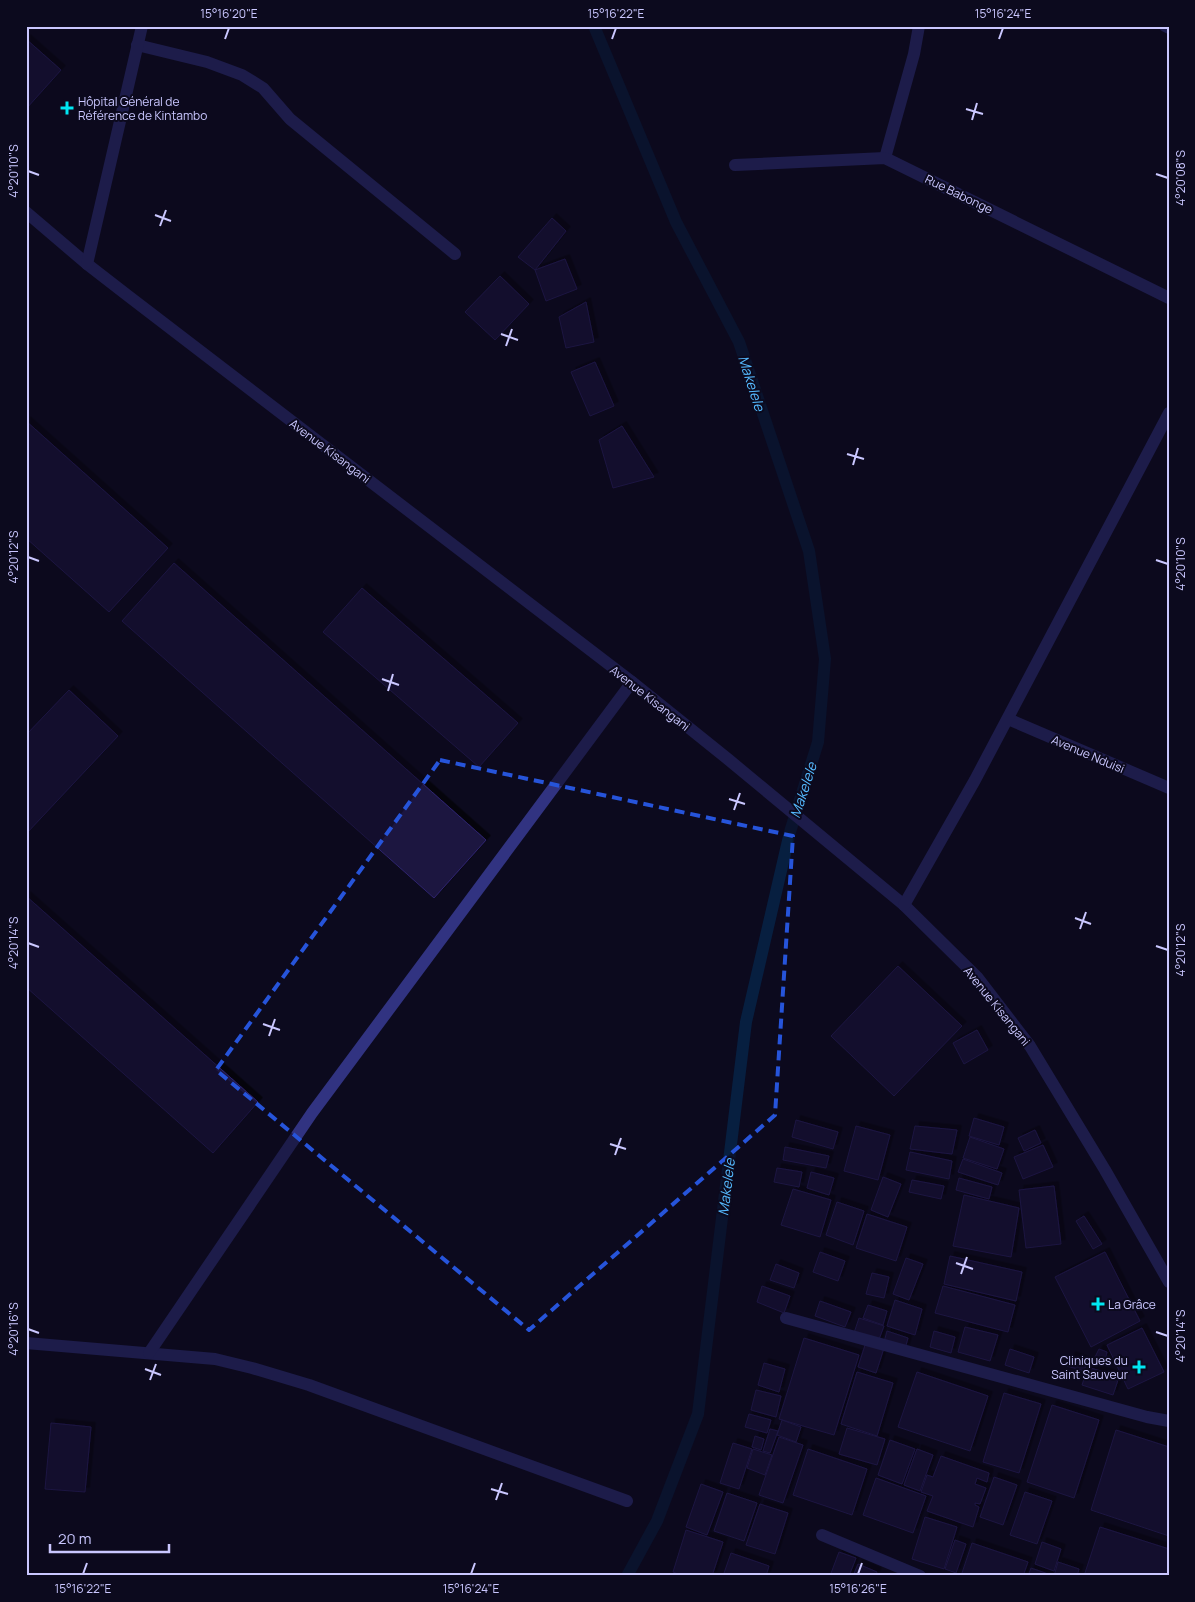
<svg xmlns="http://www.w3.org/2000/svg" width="1195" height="1602" font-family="Manrope,sans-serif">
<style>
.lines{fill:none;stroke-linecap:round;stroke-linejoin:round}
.stream{stroke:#071f40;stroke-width:12}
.building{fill:#1b1540;stroke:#2f256e;filter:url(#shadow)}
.minor{stroke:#313381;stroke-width:12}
.marked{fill:none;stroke:#2654da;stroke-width:4;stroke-dasharray:10 6;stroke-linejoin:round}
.ticks{fill:none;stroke:#cac7ff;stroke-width:2}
.poi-dot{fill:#00e7f2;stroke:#0c0a1e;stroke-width:2}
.labels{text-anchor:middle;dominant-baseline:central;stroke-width:4;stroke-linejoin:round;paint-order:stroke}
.poi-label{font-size:12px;fill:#cac7ff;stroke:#0c0a1e;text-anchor:start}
.street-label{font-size:12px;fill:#cac7ff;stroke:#0c0a1e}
.water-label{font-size:14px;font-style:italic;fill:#55baff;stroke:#0c0a1e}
.neatline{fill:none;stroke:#cac7ff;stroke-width:2}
.ticks-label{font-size:12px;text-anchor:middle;fill:#cac7ff}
</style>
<defs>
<filter id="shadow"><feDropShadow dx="4.5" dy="-4.5" stdDeviation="0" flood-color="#0009"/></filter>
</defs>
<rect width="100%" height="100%" fill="#0c0a1e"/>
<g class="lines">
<path class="stream" d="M 594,26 L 676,222 L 739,342 L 809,551 L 825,659 L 818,742 L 790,832 L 746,1022 L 698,1414 L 657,1521 L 627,1576"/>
</g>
<g class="building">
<path d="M 26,39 L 61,70 L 26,109 Z"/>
<path d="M 552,218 L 566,231 L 535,270 L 518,257 Z"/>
<path d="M 565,259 L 577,289 L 546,301 L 535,270 Z"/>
<path d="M 500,276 L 529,304 L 495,340 L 465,312 Z"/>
<path d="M 586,302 L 594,342 L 566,348 L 559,317 Z"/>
<path d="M 595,362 L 614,406 L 590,416 L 571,372 Z"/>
<path d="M 26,421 L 168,548 L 109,612 L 26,538 Z"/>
<path d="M 622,426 L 654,477 L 613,488 L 599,440 Z"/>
<path d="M 174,563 L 486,840 L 434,898 L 122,621 Z"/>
<path d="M 362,588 L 518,723 L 479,767 L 323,632 Z"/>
<path d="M 69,690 L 118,736 L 26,834 L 26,735 Z"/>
<path d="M 26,896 L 258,1102 L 213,1153 L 26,987 Z"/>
<path d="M 898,966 L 962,1026 L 894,1096 L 831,1036 Z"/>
<path d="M 977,1030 L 988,1050 L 964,1064 L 953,1043 Z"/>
<path d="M 974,1118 L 1004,1127 L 999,1145 L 969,1136 Z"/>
<path d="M 796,1120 L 838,1132 L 833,1149 L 792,1137 Z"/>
<path d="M 856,1126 L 890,1135 L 878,1180 L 844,1171 Z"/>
<path d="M 915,1126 L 957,1130 L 952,1154 L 910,1149 Z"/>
<path d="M 1035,1130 L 1041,1143 L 1024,1151 L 1018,1138 Z"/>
<path d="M 970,1137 L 1004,1149 L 997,1169 L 963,1158 Z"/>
<path d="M 1043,1145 L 1053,1167 L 1023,1179 L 1014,1157 Z"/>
<path d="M 785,1147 L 829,1156 L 826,1168 L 783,1160 Z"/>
<path d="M 910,1152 L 952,1161 L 949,1179 L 906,1170 Z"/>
<path d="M 963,1159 L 1002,1173 L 998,1185 L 958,1172 Z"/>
<path d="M 777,1168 L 802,1172 L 799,1187 L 774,1182 Z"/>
<path d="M 811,1172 L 834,1178 L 829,1195 L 807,1188 Z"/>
<path d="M 883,1177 L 901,1184 L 888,1217 L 871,1210 Z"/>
<path d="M 959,1178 L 992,1187 L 989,1199 L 956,1190 Z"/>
<path d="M 912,1180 L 944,1186 L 941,1199 L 909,1192 Z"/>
<path d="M 1054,1186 L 1061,1244 L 1026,1248 L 1019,1190 Z"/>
<path d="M 793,1189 L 831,1200 L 820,1237 L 781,1225 Z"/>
<path d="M 964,1195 L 1019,1208 L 1011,1257 L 953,1246 Z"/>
<path d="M 837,1202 L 864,1211 L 853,1245 L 826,1235 Z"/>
<path d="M 867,1214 L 907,1227 L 896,1261 L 856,1248 Z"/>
<path d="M 1084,1216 L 1102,1244 L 1093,1249 L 1076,1221 Z"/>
<path d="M 820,1252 L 845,1261 L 838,1281 L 813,1272 Z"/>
<path d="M 1105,1252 L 1140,1321 L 1091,1347 L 1055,1277 Z"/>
<path d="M 950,1256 L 1022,1272 L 1016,1301 L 944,1284 Z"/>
<path d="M 906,1258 L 923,1264 L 909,1300 L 893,1294 Z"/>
<path d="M 776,1264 L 799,1273 L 794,1288 L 770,1280 Z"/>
<path d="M 872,1273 L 889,1277 L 884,1298 L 866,1294 Z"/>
<path d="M 762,1286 L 790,1296 L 784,1313 L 757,1302 Z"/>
<path d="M 943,1286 L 1015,1305 L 1008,1332 L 935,1313 Z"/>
<path d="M 895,1300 L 922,1309 L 915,1335 L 887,1326 Z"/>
<path d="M 820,1301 L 851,1312 L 845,1327 L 815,1316 Z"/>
<path d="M 868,1305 L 887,1311 L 883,1325 L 863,1318 Z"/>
<path d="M 859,1318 L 884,1326 L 878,1342 L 854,1333 Z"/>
<path d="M 965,1327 L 998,1335 L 990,1361 L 958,1352 Z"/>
<path d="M 1142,1328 L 1164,1372 L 1128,1389 L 1107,1345 Z"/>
<path d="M 887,1331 L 908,1338 L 905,1349 L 884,1342 Z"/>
<path d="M 934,1331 L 955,1337 L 951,1353 L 930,1347 Z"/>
<path d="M 804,1338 L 859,1355 L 834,1435 L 779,1419 Z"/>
<path d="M 866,1342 L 884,1348 L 876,1373 L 858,1367 Z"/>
<path d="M 1010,1349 L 1034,1357 L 1029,1373 L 1005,1365 Z"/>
<path d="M 1099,1349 L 1107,1352 L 1105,1360 L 1095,1357 Z"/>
<path d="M 1071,1356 L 1087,1362 L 1084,1371 L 1067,1366 Z"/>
<path d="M 764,1363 L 785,1369 L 779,1392 L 758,1385 Z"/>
<path d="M 1088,1367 L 1119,1377 L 1113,1395 L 1082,1385 Z"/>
<path d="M 857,1372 L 893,1383 L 877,1436 L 841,1424 Z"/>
<path d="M 917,1372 L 988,1396 L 970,1451 L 898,1427 Z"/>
<path d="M 756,1390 L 781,1396 L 776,1417 L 751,1410 Z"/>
<path d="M 1004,1393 L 1041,1404 L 1019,1473 L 983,1462 Z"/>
<path d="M 1052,1405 L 1099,1420 L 1074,1498 L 1027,1482 Z"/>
<path d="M 749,1414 L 771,1420 L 767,1433 L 745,1427 Z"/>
<path d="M 782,1420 L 801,1427 L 796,1442 L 777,1435 Z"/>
<path d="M 51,1423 L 91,1427 L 85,1492 L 45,1489 Z"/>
<path d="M 847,1428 L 885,1439 L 877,1465 L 839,1454 Z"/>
<path d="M 770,1429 L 778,1431 L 770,1453 L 763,1451 Z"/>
<path d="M 1116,1430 L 1169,1447 L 1169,1536 L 1091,1510 Z"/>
<path d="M 755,1436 L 764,1439 L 761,1450 L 752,1447 Z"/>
<path d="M 779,1437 L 803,1445 L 783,1503 L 759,1495 Z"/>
<path d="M 890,1440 L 915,1449 L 902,1484 L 878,1475 Z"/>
<path d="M 733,1443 L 752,1449 L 739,1489 L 720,1483 Z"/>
<path d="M 753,1449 L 772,1455 L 765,1475 L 747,1468 Z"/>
<path d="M 808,1449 L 867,1469 L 852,1515 L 793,1495 Z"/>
<path d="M 917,1449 L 933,1455 L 920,1491 L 904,1485 Z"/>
<path d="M 941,1456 L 989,1473 L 987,1482 L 977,1478 L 975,1484 L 986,1488 L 980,1504 L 975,1503 L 975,1505 L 979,1507 L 973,1527 L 927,1511 L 933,1496 L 921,1492 L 927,1475 L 933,1477 Z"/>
<path d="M 994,1477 L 1017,1485 L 1003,1525 L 980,1517 Z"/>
<path d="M 876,1478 L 926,1496 L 913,1533 L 863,1515 Z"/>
<path d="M 701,1484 L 723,1492 L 707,1535 L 686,1527 Z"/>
<path d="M 1025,1492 L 1052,1501 L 1037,1544 L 1010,1535 Z"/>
<path d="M 727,1493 L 757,1503 L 744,1541 L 714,1531 Z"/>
<path d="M 760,1504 L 788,1513 L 775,1554 L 746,1545 Z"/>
<path d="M 925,1517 L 957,1527 L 944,1569 L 912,1559 Z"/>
<path d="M 1100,1527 L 1169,1549 L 1169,1576 L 1084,1576 Z"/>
<path d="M 686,1530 L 723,1542 L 712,1576 L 684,1576 L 673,1572 Z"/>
<path d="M 955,1540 L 966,1544 L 956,1573 L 945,1569 Z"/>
<path d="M 1042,1542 L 1061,1549 L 1054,1571 L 1035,1564 Z"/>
<path d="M 972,1543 L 1028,1562 L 1023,1576 L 961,1576 Z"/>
<path d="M 839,1552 L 856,1558 L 849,1576 L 830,1576 Z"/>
<path d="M 731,1553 L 769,1566 L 766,1576 L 723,1576 Z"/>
<path d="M 1058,1562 L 1079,1569 L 1077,1576 L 1054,1576 Z"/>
<path d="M 858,1564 L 877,1572 L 875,1576 L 853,1576 Z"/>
<path d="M 1031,1568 L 1051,1575 L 1051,1576 L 1028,1576 Z"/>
</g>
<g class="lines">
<g class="minor">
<path d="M 1165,26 L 1169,28"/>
<path d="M 137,45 L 207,62 L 242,75 L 263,88 L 290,119 L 455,254"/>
<path d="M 885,158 L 914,54 L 919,26"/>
<path d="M 735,165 L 885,158 L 1169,298"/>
<path d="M 26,212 L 87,264 L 127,295 L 632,682 L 729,760 L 904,905 L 977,977 L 1030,1046 L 1105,1170 L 1169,1282"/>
<path d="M 87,264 L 142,26"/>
<path d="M 1008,719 L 1169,788"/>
<path d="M 904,905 L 975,780 L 1169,413"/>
<path d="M 786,1318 L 1147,1417 L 1169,1421"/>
<path d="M 26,1343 L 215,1359 L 252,1368 L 309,1385 L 627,1501"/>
<path d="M 149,1353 L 312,1113 L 632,682"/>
<path d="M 822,1535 L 920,1576"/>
</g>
</g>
<path d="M0 0H1195V1602H0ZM 440,760 L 793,836 L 775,1115 L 529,1330 L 216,1070 Z" fill="#0c0a1e" fill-opacity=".55" fill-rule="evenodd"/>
<path class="marked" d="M 440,760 L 793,836 L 775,1115 L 529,1330 L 216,1070 Z"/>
<path class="ticks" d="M 225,39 L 229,28M 612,39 L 616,28M 999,39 L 1003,28M 966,109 L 983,114M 972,120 L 977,103M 28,171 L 39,175M 1156,174 L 1168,178M 155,215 L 171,221M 160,226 L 166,210M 501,334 L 518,340M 506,346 L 512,329M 847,454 L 864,459M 853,465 L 858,448M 28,557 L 39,561M 1156,560 L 1168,564M 382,679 L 399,685M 388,691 L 393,674M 729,799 L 745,804M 734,810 L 740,793M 1075,918 L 1091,924M 1080,929 L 1086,912M 28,943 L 39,947M 1156,946 L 1168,950M 263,1024 L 280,1030M 269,1036 L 275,1019M 610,1144 L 626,1149M 615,1155 L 621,1138M 956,1263 L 973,1269M 961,1274 L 967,1257M 28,1329 L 39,1333M 1156,1332 L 1168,1336M 145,1369 L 161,1375M 150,1380 L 156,1364M 491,1489 L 508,1494M 496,1500 L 502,1483M 83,1574 L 87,1563M 471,1574 L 475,1563M 858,1574 L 862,1563"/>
<g class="poi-dot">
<path d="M64.5 100.5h5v5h5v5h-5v5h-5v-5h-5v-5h5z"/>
<path d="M1095.5 1296.5h5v5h5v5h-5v5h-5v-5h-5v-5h5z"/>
<path d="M1136.5 1359.5h5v5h5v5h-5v5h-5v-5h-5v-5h5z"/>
</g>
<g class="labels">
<g class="poi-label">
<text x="78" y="101">Hôpital Général de<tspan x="78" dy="14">Référence de Kintambo</tspan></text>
<text x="1108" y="1304">La Grâce</text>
<text x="1128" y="1360" text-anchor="end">Cliniques du<tspan x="1128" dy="14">Saint Sauveur</tspan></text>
</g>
<g class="street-label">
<text transform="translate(959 194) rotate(26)">Rue Babonge</text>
<text transform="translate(330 451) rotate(37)">Avenue Kisangani</text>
<text transform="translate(650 698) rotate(38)">Avenue Kisangani</text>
<text transform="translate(1088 754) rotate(23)">Avenue Nduisi</text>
<text transform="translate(997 1006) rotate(51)">Avenue Kisangani</text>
</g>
<g class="water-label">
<text transform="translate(752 383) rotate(72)">Makelele</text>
<text transform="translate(803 790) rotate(-72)">Makelele</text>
<text transform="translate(726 1187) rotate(-83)">Makelele</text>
</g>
</g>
<rect width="1195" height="1602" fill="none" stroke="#0c0a1e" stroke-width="55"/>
<path d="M50 1544v8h119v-8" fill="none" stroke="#cac7ff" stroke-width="2.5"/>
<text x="58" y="1544" font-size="15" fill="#cac7ff" stroke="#0c0a1e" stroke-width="4" paint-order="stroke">20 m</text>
<rect x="28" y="28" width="1140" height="1546" class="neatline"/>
<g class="ticks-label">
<text x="229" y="18">15°16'20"E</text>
<text x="616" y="18">15°16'22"E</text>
<text x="1003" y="18">15°16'24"E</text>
<text transform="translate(14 171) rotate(-90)" y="4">4°20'10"S</text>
<text transform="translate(1181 178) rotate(-90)" y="4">4°20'08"S</text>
<text transform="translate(14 557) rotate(-90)" y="4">4°20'12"S</text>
<text transform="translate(1181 564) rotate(-90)" y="4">4°20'10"S</text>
<text transform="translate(14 943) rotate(-90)" y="4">4°20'14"S</text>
<text transform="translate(1181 950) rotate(-90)" y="4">4°20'12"S</text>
<text transform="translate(14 1329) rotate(-90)" y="4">4°20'16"S</text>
<text transform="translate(1181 1336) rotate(-90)" y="4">4°20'14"S</text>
<text x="83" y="1593">15°16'22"E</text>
<text x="471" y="1593">15°16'24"E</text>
<text x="858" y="1593">15°16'26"E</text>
</g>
</svg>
